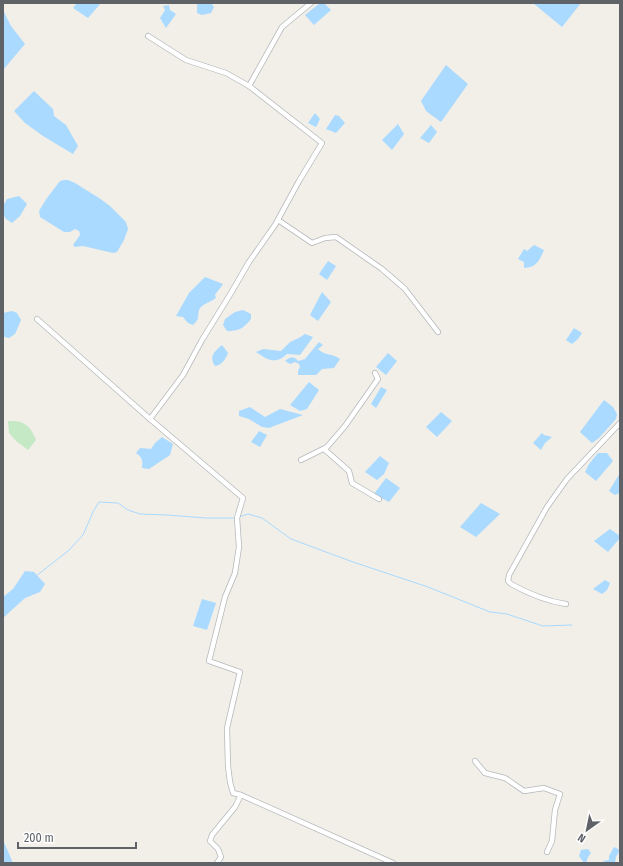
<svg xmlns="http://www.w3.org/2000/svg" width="623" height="866" font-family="'Fira Sans Condensed',sans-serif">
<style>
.green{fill:#c5e8c5}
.water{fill:#aadaff}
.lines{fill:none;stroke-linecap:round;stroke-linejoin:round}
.stream{stroke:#aadaff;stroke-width:1}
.minor-casing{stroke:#b5b8bc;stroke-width:6}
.minor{stroke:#fff;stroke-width:4.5}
</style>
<rect width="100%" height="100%" fill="#f1efe8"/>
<path class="green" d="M 8,421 C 24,420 30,425 36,440 L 28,450 L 16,441 L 9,433 Z"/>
<g class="water">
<path d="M 77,3 L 101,3 L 88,18 L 73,8 Z"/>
<path d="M 197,3 L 211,3 L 214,7 L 211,13 L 202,15 L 197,13 Z"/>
<path d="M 320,3 L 324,3 L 331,10 L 314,25 L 305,15 Z"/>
<path d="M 533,3 L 581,3 L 562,27 Z"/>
<path d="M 169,5 L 170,10 L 176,14 L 166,28 L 160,18 L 165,10 L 163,6 Z"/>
<path d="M 3,10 L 11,26 L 25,44 L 3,70 Z"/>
<path d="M 446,65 L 468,84 L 441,122 L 426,111 L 421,101 Z"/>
<path d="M 34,91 L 53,109 L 54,116 L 66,125 L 78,146 L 73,154 L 43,136 L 25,123 L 14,111 Z"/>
<path d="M 315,113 L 320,119 L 316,127 L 308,123 Z"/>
<path d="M 335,115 L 339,116 L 345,123 L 336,133 L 326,129 Z"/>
<path d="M 398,124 L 404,134 L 392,150 L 382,140 Z"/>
<path d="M 431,125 L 437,132 L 429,143 L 420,138 Z"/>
<path d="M 64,180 L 68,180 L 75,183 L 99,198 L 110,206 L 126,222 L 128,229 L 124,240 L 117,252 L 113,253 L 83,246 L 75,247 L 73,245 L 80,235 L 80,234 L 79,231 L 75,229 L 70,232 L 64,232 L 40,217 L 39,211 L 47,198 L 60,181 Z"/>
<path d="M 19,196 L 27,204 L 20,216 L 12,223 L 6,219 L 3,214 L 3,206 L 7,199 Z"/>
<path d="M 534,245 L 544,250 C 539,261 537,267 524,268 L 524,262 L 518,259 L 524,249 L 527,251 Z"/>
<path d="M 328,261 L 336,266 L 327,280 L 319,274 Z"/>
<path d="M 205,277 L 223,284 C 221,288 217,291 215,295 L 216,298 C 211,302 205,303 201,307 C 198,310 199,313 198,317 C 198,320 195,323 193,325 L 188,323 L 183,317 L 176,316 L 189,293 Z"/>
<path d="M 322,292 L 331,302 L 318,321 L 310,315 Z"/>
<path d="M 243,310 L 251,314 L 251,319 C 243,329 239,331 227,331 L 223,325 L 225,319 L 235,312 Z"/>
<path d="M 12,311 L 17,313 L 21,320 L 15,334 L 9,338 L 5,337 L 3,336 L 3,313 Z"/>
<path d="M 574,328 L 582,333 L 578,339 L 572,344 L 566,340 Z"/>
<path d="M 305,334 L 313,337 L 300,355 L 287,354 C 275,365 268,360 256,352 L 263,349 L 281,351 L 290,342 L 299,338 Z"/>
<path d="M 319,342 L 323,345 L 318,349 C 325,356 333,353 340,359 L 334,368 L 322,369 L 316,375 L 298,375 L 298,371 L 300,367 L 299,364 L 295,362 L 290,364 L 285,361 C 291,356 294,356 298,361 L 305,359 Z"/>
<path d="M 222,345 L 228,353 C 225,360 222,365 215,366 C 209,356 214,352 222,345 Z"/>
<path d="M 388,353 L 397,361 L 386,375 L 376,367 Z"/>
<path d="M 309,382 L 319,390 L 307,409 L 300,411 L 290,405 Z"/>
<path d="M 381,387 L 387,390 L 376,408 L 371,404 Z"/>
<path d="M 604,400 L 613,407 L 617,414 L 616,419 L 599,438 L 592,443 L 580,432 Z"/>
<path d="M 250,407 L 265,417 L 280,409 L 303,415 L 269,428 L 262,427 L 249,419 L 239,416 L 239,411 Z"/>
<path d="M 441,412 L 452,421 L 437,437 L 426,427 Z"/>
<path d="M 259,431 L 267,435 L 260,447 L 251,442 Z"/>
<path d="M 542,433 L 544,435 L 552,437 L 545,443 L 541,450 L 533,443 Z"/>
<path d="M 162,437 L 173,444 L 170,455 L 149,469 L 142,468 C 143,460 142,457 136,453 L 140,448 L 151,449 L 155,443 Z"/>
<path d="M 598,453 L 607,453 L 613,461 L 596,481 L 585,472 L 589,464 Z"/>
<path d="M 380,456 L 389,463 L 384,474 L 377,480 L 365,472 Z"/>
<path d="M 620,473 L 620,493 L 615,495 L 609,491 Z"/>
<path d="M 386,478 L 400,488 L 389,502 L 374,494 Z"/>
<path d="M 481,503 L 500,514 L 476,537 L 460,527 Z"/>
<path d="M 610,529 L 620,536 L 620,538 L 608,552 L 594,541 Z"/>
<path d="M 25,571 L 34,572 L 45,584 L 40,592 L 25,598 L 3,618 L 3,597 L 13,589 Z"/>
<path d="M 605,580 L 610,583 L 607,590 L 602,594 L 593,589 Z"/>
<path d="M 202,599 L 216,603 L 207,630 L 193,626 Z"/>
<path d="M 3,840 L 13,863 L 3,863 Z"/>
<path d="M 614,847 L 620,850 L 616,857 L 615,863 L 604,863 L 603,861 L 609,860 L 609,856 Z"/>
<path d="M 588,849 L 591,853 L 588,857 L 586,863 L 584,863 L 579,856 L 581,850 Z"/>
</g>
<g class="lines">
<g class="stream">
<path d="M 239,517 L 248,514 L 262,518 L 291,539 L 353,562 L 428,587 L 490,612 L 507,614 L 543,626 L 572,625"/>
<path d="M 36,576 L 68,551 L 83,535 L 93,512 L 99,502 L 118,503 L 128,510 L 140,514 L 167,515 L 206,518 L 235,518"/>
</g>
<g class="minor-casing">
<g id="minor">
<path d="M 148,36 L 186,60 L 226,73 L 249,86"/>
<path d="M 278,220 L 312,243 L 325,238 L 336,237 L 382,269 L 405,289 L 438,332"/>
<path d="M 37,319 L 150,419 L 243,498 L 237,518 L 239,547 L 235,573 L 225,597 L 209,661 L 240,672 L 227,728 L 228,766 L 230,782 L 233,793 L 241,795 L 393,863"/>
<path d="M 150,419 L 183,375 L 202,340 L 231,293 L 249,262 L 275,225 L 299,181 L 322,143 L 249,86 L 282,27 L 311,3"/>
<path d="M 324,449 L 349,471 L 352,483 L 379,499"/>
<path d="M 301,460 L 327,447 L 345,426 L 378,379 L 375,373"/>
<path d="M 566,604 C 545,601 529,594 511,584 L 508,581 L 509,575 L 547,507 L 567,479 L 620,423"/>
<path d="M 475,761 L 485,773 L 505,778 L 524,791 L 544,788 L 560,794 L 555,810 L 552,841 L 547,852"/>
<path d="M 217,863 L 221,857 L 218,849 L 210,841 L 212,835 L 235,807 L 241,795"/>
</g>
</g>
<use href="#minor" class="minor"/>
</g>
<rect width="623" height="866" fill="none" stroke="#5f6368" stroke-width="8"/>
<g transform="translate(587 830) rotate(213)" stroke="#ffffff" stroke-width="3" paint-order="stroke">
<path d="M0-3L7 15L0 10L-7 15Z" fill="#5f6368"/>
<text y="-6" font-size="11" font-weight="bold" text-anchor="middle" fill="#5f6368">N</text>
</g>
<path d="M18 842v6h118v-6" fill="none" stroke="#5f6368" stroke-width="2"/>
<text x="24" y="842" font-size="12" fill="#5f6368" stroke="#ffffff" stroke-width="3" paint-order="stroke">200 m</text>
</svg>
